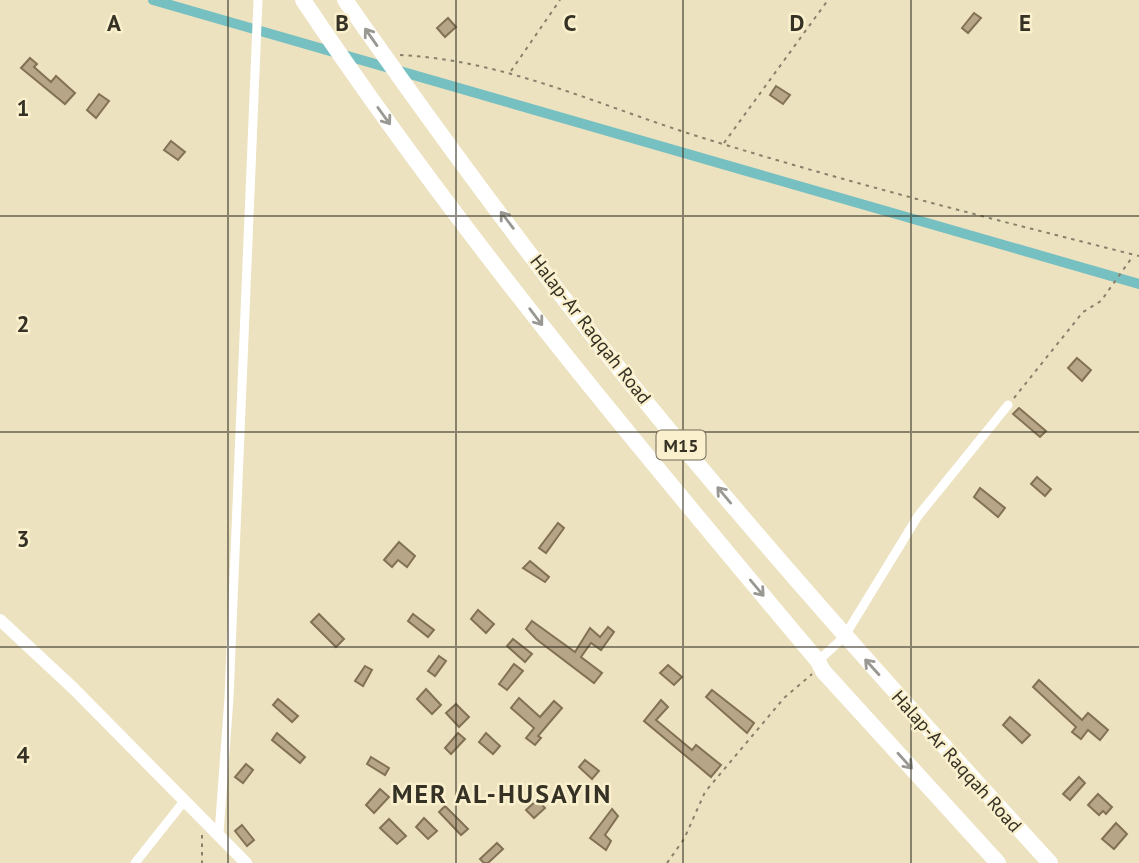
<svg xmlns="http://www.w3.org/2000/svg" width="1139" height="863" font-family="'PT Sans',sans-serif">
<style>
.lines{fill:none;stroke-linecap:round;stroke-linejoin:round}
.canal{stroke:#77c0c2;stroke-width:10}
.building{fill:#b7a587;stroke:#837155;stroke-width:2}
.path{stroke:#88816a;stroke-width:2;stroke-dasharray:3.5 5;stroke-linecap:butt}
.minor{stroke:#fff;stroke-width:9}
.tertiary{stroke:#fff;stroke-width:12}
.trunk{stroke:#fff;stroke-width:16}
.oneway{stroke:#9a9892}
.grid{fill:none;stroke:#353124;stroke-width:2;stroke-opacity:0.55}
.labels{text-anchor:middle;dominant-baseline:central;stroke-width:5;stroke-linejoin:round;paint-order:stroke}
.shield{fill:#faf0cd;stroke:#706a57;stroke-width:2}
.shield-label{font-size:18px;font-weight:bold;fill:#353124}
.street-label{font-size:19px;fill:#353124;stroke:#faf0cd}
.district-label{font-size:26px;font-weight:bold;letter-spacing:2px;fill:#353124;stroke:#faf0cd}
.grid-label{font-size:23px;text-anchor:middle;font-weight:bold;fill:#353124;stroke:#faf0cd;stroke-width:5;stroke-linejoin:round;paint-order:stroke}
</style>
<rect width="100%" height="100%" fill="#ede2c0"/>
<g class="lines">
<path class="canal" d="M 153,0 L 1139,284"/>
</g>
<g class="building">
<path d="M 974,13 L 981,18 L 968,33 L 962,28 Z"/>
<path d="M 448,18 L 456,27 L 445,37 L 437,28 Z"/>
<path d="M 30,58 L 37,64 L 34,67 L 51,82 L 56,76 L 75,93 L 65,104 L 21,68 Z"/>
<path d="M 776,86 L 790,95 L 783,104 L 770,95 Z"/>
<path d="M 99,94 L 109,101 L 96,118 L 87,110 Z"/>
<path d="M 171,141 L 185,152 L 178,160 L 164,150 Z"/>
<path d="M 1077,358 L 1091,370 L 1082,381 L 1068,368 Z"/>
<path d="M 1019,408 L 1046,431 L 1040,437 L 1013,414 Z"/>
<path d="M 1037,477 L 1051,489 L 1045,496 L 1031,484 Z"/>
<path d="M 980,488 L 1005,508 L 998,517 L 974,497 Z"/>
<path d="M 558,523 L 564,528 L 546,553 L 539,548 Z"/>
<path d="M 399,542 L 415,556 L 407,567 L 398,560 L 392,567 L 384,560 Z"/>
<path d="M 530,561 L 549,577 L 545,582 L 523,568 Z"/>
<path d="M 478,610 L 494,624 L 486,633 L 471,619 Z"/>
<path d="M 319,614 L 344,639 L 336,647 L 311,622 Z"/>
<path d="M 413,614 L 434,630 L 428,637 L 408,621 Z"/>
<path d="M 532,621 L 575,652 L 590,628 L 600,637 L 608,627 L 614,632 L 601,650 L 591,643 L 581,657 L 602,673 L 594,683 L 536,639 L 526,629 Z"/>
<path d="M 513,639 L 532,654 L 525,662 L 507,646 Z"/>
<path d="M 439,656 L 446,661 L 435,676 L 428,671 Z"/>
<path d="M 514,664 L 523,671 L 507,690 L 499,684 Z"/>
<path d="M 668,665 L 682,677 L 674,685 L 660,673 Z"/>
<path d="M 365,666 L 372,670 L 363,686 L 355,681 Z"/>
<path d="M 1039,680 L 1082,720 L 1088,713 L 1108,730 L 1100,740 L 1088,730 L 1081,739 L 1072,732 L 1076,727 L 1033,687 Z"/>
<path d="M 426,689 L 441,705 L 432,714 L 417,699 Z"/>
<path d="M 712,690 L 754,723 L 747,733 L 706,697 Z"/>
<path d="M 519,698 L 540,717 L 554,701 L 562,708 L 538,736 L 541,738 L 535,745 L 526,738 L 534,728 L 511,708 Z"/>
<path d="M 278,699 L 298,716 L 292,722 L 273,705 Z"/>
<path d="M 661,700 L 668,707 L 656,720 L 692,750 L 696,745 L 721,765 L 711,777 L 644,721 Z"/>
<path d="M 456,704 L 469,717 L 459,727 L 446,713 Z"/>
<path d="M 1010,717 L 1030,735 L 1022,743 L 1003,725 Z"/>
<path d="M 277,733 L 305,757 L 300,763 L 272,740 Z"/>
<path d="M 458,733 L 465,739 L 451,754 L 445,748 Z"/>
<path d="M 486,733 L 500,746 L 493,754 L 479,742 Z"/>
<path d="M 371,757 L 389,768 L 385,775 L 367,764 Z"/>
<path d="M 585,760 L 599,771 L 592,779 L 579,767 Z"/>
<path d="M 246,764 L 253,770 L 243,783 L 235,777 Z"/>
<path d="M 1079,777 L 1085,783 L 1070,800 L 1063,794 Z"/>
<path d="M 380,789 L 389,797 L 374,813 L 366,805 Z"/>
<path d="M 1098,794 L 1112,807 L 1106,814 L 1103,811 L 1099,815 L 1088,805 Z"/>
<path d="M 537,800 L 545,808 L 534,818 L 526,810 Z"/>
<path d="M 445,806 L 468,829 L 461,835 L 439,812 Z"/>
<path d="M 612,809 L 618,816 L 605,835 L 611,841 L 606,850 L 590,838 Z"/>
<path d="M 424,818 L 437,831 L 428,839 L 416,827 Z"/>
<path d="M 389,819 L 406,836 L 397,844 L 380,828 Z"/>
<path d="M 1116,823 L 1127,834 L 1114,849 L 1102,839 Z"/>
<path d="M 242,825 L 254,840 L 247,846 L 235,831 Z"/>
<path d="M 497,843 L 503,849 L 488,863 L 484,863 L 480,859 Z"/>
</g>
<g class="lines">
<g class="path">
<path d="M 400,55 C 505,60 600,106 700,137 C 845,182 992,219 1139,256"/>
<path d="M 511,71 L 560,0"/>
<path d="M 724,143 L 828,0"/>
<path d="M 1014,398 L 1083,312 L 1101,301 L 1133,256"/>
<path d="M 202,835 L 202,863"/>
<path d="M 667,863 L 684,839 L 705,792 L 784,698 L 812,674"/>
</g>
<g class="minor">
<path d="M 818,661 L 844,637 L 918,516 L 1008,405"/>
<path d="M 219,833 L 229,698 L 258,0"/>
<path d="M 135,863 L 185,800"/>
</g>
<path class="tertiary" d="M 0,620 L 73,688 L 246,863"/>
<g class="trunk">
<path d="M 303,0 C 458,232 638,447 818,661 L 823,671 L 998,863"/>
<path d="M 345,0 C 455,157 570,313 694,460 C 809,597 929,730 1050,863"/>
</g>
</g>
<defs><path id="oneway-shaft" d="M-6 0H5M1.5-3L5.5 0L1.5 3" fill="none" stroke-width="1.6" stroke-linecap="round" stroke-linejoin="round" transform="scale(1.75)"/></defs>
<g class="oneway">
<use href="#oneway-shaft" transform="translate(371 37) rotate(-125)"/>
<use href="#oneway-shaft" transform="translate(384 116) rotate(54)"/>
<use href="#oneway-shaft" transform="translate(507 220) rotate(-127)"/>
<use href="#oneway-shaft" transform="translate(536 317) rotate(53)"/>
<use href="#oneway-shaft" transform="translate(724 495) rotate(-130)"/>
<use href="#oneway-shaft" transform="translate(757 588) rotate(50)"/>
<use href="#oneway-shaft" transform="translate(872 667) rotate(-132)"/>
<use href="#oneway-shaft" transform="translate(905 761) rotate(48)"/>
</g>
<path class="grid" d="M 228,0 L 228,863M 456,0 L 456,863M 683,0 L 683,863M 911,0 L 911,863M 0,216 L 1139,216M 0,432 L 1139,432M 0,647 L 1139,647"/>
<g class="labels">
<rect class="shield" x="656.5" y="430.5" width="49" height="29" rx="5"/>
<g class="shield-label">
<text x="681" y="445">M15</text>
</g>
<g class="street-label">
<text transform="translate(591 329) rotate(52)">Halap-Ar Raqqah Road</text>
<text transform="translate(957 761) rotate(48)">Halap-Ar Raqqah Road</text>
</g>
<g class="district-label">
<text x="502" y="793">MER AL-HUSAYIN</text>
</g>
</g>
<g class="grid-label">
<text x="114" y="31">A</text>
<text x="342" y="31">B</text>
<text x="570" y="31">C</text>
<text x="797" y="31">D</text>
<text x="1025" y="31">E</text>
<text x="23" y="116">1</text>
<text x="23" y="332">2</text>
<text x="23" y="547">3</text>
<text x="23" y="763">4</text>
</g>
</svg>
